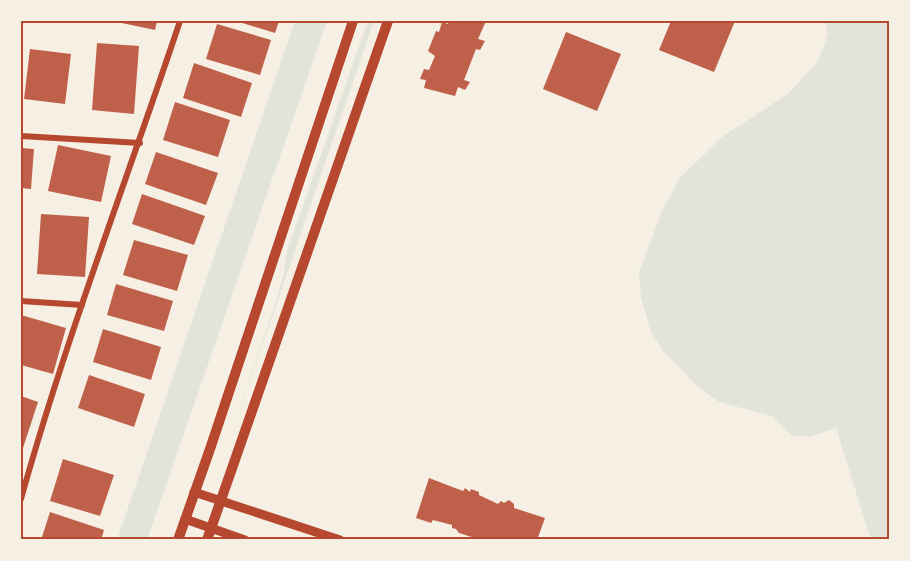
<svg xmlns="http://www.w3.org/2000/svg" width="910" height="561" font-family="'Golos Text',sans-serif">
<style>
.green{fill:#e2e4dc}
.building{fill:#bf614a}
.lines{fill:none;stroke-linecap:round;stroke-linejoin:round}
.minor{stroke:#b5482f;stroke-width:6}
.secondary{stroke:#b5482f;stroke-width:9}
.primary{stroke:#b5482f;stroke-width:10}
.neatline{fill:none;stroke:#b5482f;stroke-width:2}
</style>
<rect width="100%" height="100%" fill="#f6efe4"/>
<g class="green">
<path d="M 295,21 L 327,21 L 147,540 L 117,540 Z"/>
<path d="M 368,21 L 374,21 L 227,448 L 275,305 L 284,272 L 287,251 Z"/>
<path d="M 825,21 L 889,21 L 889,540 L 871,540 L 836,428 L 809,437 L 791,435 L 772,416 L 719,402 L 696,385 L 663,351 L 650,330 L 641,297 L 639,272 L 663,209 L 680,178 L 722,137 L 789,93 L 818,61 L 828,34 Z"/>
</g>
<g class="building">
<path d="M 112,21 L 157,21 L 155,30 Z"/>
<path d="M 236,21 L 279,21 L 275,33 Z"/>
<path d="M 449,21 L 486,21 L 478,39 L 485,41 L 480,50 L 476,49 L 464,80 L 470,82 L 465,90 L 458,87 L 455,96 L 424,88 L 426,80 L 420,79 L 424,69 L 429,70 L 435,56 L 428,51 L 436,31 L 439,32 L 442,22 L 448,24 Z"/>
<path d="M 671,21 L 735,21 L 714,72 L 659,50 Z"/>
<path d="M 217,24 L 271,40 L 260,75 L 206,59 Z"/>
<path d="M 566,32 L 621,54 L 597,111 L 543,89 Z"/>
<path d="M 97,43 L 139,46 L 134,114 L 92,110 Z"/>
<path d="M 30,49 L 71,54 L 65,104 L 24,99 Z"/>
<path d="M 194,63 L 252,83 L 241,117 L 183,98 Z"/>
<path d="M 175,102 L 230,120 L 218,157 L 163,140 Z"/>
<path d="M 58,145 L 111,156 L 101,202 L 48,191 Z"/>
<path d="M 21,148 L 34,149 L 31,189 L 21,188 Z"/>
<path d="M 156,152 L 218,173 L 206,205 L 145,184 Z"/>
<path d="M 142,194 L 205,216 L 194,245 L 132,224 Z"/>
<path d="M 41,214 L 89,217 L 85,277 L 37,274 Z"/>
<path d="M 134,240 L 188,255 L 177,291 L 123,275 Z"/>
<path d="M 116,284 L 173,301 L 164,331 L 107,315 Z"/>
<path d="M 21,315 L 66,328 L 53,374 L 21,365 Z"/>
<path d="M 103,329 L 161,347 L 151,380 L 93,362 Z"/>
<path d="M 89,375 L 145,394 L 134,427 L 78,408 Z"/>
<path d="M 21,396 L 38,402 L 23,448 L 21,447 Z"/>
<path d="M 63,459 L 114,475 L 100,516 L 50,501 Z"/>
<path d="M 429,478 L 463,491 L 465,488 L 470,492 L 471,489 L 479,492 L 479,495 L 498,504 L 501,501 L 504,503 L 509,500 L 514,504 L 514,508 L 545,518 L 537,540 L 481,540 L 459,533 L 456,529 L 452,528 L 452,525 L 433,520 L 431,523 L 416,518 Z"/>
<path d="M 50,512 L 104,530 L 101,540 L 41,540 Z"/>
</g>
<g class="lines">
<g class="minor">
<path d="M 21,136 L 140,143"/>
<path d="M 21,301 L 82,305"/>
<path d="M 21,499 C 66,337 127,180 180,21"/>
</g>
<g class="secondary">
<path d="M 194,492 L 340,540"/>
<path d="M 185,519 L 245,540"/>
</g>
<g class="primary">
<path d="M 178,540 L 210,449 L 353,21"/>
<path d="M 207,540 L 388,21"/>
</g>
</g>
<rect width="910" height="561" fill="none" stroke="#f6efe4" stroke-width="45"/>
<rect x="22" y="22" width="866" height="516" class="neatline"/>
</svg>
